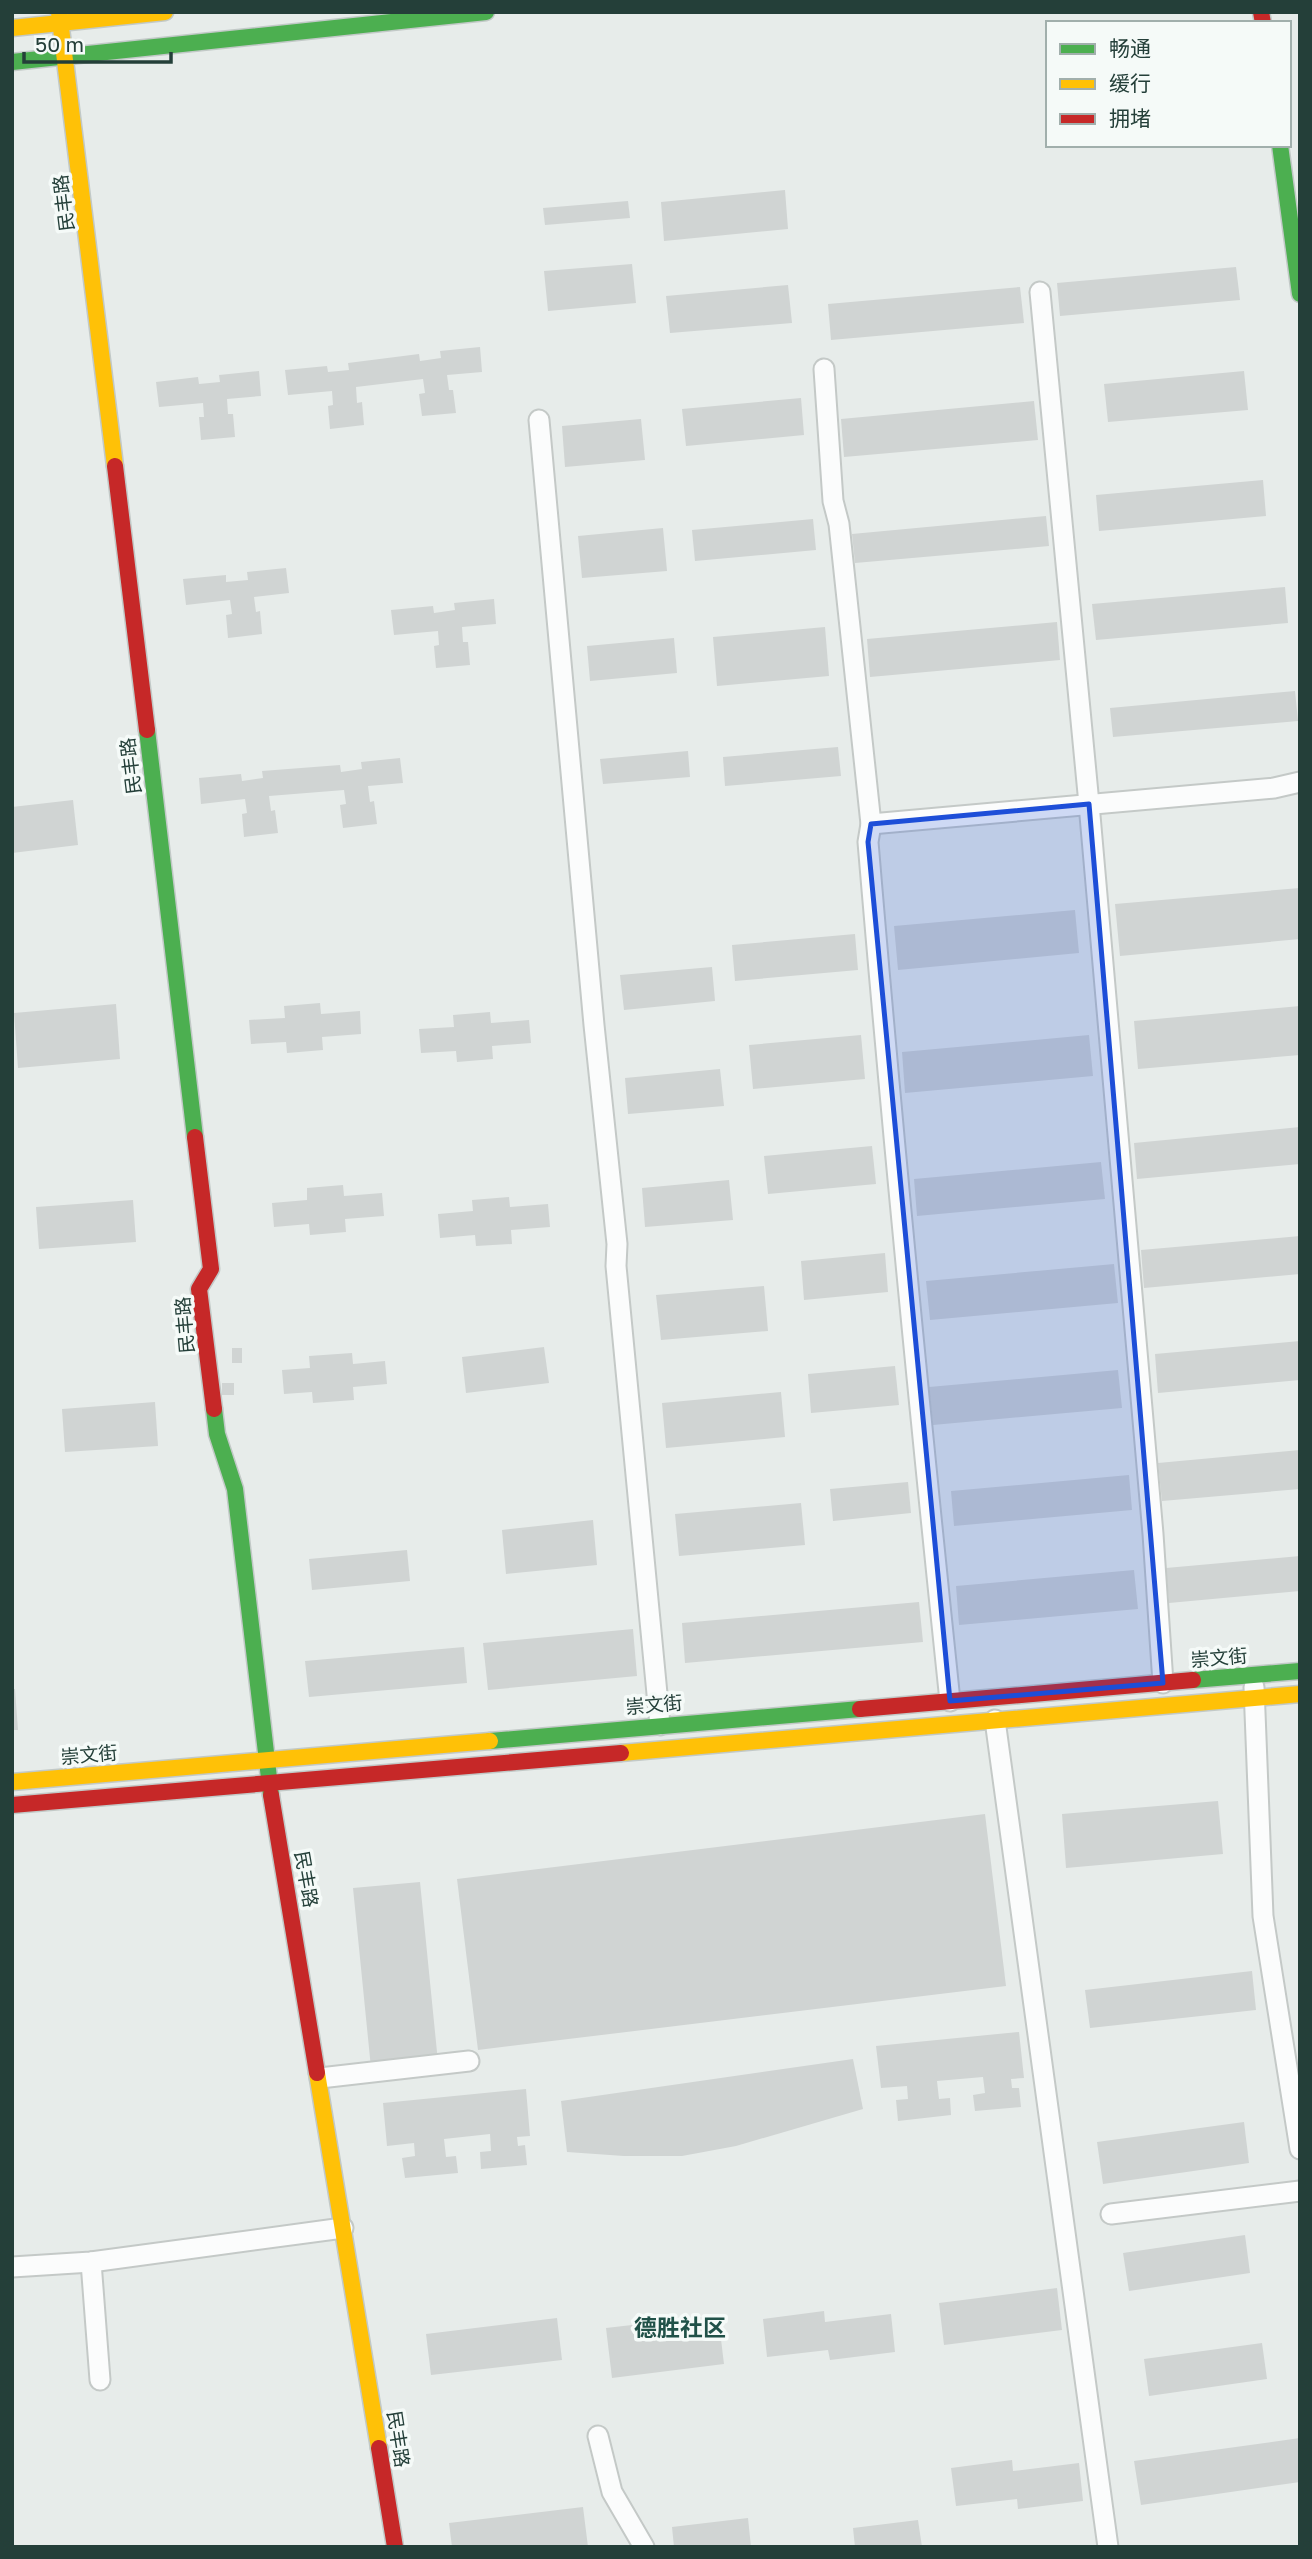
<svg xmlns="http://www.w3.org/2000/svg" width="1312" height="2559" font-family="'Golos Text','Noto Sans SC',sans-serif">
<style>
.building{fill:#d0d4d3}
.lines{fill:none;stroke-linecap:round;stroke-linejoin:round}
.street-casing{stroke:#c4c9c7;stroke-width:23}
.fast-casing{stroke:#c2c9c7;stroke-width:19}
.slow-casing{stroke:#c2c9c7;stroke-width:19}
.jam-casing{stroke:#c2c9c7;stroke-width:19}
.street{stroke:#fbfcfc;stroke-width:19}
.fast{stroke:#4caf50;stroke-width:16}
.slow{stroke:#ffc107;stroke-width:16}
.jam{stroke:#c62828;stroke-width:16}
.marked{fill:#1d4ed8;fill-opacity:0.2;stroke:#1d4ed8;stroke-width:5;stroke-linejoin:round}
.labels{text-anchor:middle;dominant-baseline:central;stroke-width:7;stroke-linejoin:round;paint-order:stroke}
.street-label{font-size:19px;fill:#243f39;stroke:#f5faf8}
.quarter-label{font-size:23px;font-weight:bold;fill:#205148;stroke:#f5faf8}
</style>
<rect width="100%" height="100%" fill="#e7ecea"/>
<g class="building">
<path d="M 785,190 L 788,229 L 664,241 L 661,202 Z"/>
<path d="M 628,201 L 630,218 L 545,225 L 543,208 Z"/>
<path d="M 632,264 L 636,303 L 548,311 L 544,271 Z"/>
<path d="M 1236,267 L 1240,300 L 1060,316 L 1057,283 Z"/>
<path d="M 788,285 L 792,323 L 670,333 L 666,296 Z"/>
<path d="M 1020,287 L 1024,323 L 831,340 L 828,304 Z"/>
<path d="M 480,347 L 482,372 L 447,375 L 449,390 L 453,390 L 456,413 L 422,416 L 419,394 L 425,393 L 423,379 L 356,387 L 357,403 L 362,402 L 364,425 L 330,429 L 328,406 L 333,405 L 332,391 L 288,395 L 285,370 L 327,366 L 328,372 L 349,370 L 348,363 L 419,354 L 420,361 L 441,358 L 440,351 Z"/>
<path d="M 259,371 L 261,396 L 227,399 L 228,414 L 233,414 L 235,437 L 201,440 L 199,417 L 204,417 L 203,403 L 159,407 L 156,382 L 198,377 L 199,384 L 220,382 L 219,375 Z"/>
<path d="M 1244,371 L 1248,410 L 1108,422 L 1104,384 Z"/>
<path d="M 801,398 L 804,435 L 686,446 L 682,409 Z"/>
<path d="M 1034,401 L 1038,440 L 844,457 L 841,419 Z"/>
<path d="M 641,419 L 645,460 L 565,467 L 562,426 Z"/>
<path d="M 1263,480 L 1266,516 L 1099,531 L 1096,495 Z"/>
<path d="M 1046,516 L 1049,546 L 855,563 L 852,534 Z"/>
<path d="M 813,519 L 816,550 L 695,561 L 692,530 Z"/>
<path d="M 663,528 L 667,571 L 582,578 L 578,536 Z"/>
<path d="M 286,568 L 289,593 L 254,597 L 256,612 L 260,611 L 262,634 L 228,638 L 226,615 L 232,614 L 230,600 L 186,605 L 183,579 L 226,575 L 226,582 L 248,580 L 247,572 Z"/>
<path d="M 1285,587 L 1288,623 L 1096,640 L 1092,604 Z"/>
<path d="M 494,599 L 496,624 L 462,627 L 463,642 L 468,642 L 470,665 L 436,668 L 434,646 L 439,645 L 438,631 L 394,635 L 391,610 L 433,606 L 434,613 L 455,610 L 454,603 Z"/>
<path d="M 1057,622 L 1060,660 L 870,677 L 867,639 Z"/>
<path d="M 825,627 L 829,676 L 717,686 L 713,637 Z"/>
<path d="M 674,638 L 677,673 L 590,681 L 587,646 Z"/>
<path d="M 1295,691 L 1298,721 L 1113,737 L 1110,708 Z"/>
<path d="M 838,747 L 841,776 L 725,786 L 723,757 Z"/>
<path d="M 688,751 L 690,777 L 603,784 L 600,759 Z"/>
<path d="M 400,758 L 403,783 L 368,786 L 370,802 L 374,801 L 377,824 L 343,828 L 340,805 L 346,804 L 344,790 L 269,796 L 271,811 L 275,810 L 278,833 L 244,837 L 242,814 L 247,813 L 245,799 L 201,804 L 199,778 L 241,774 L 242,781 L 263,778 L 262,771 L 340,765 L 341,772 L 362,769 L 361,762 Z"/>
<path d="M 73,800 L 78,845 L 12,853 L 12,807 Z"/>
<path d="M 1300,888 L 1300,939 L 1120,956 L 1115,904 Z"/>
<path d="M 1075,910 L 1079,953 L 898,970 L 894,926 Z"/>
<path d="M 855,934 L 858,970 L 735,981 L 732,945 Z"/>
<path d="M 712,967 L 715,1001 L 624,1010 L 620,975 Z"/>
<path d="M 320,1003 L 321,1014 L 360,1011 L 361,1034 L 322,1037 L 323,1050 L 287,1053 L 286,1042 L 251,1044 L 249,1020 L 285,1018 L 284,1006 Z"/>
<path d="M 116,1004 L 120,1059 L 18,1068 L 14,1013 Z"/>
<path d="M 1300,1006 L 1300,1055 L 1138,1069 L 1134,1021 Z"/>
<path d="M 490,1012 L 491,1023 L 529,1020 L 531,1043 L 492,1046 L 493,1059 L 457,1062 L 456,1051 L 421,1053 L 419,1029 L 454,1027 L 453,1015 Z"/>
<path d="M 861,1035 L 865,1079 L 753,1089 L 749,1045 Z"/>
<path d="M 1089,1035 L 1093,1076 L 905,1093 L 902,1052 Z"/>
<path d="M 720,1069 L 724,1106 L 628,1114 L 625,1078 Z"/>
<path d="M 1300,1127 L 1300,1164 L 1137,1179 L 1134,1143 Z"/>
<path d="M 872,1146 L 876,1184 L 768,1194 L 764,1156 Z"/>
<path d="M 1101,1162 L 1105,1199 L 917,1216 L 914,1179 Z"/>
<path d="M 729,1180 L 733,1220 L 645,1227 L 642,1188 Z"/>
<path d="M 343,1185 L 344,1196 L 382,1193 L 384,1216 L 345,1219 L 346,1232 L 310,1235 L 309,1224 L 274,1227 L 272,1203 L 307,1200 L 307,1188 Z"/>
<path d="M 509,1197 L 510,1207 L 548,1204 L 550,1227 L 511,1230 L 512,1244 L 476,1246 L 475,1235 L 440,1238 L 438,1214 L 473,1211 L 472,1200 Z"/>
<path d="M 133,1200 L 136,1242 L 39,1249 L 36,1207 Z"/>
<path d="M 1300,1236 L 1300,1274 L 1144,1288 L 1141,1250 Z"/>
<path d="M 885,1253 L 888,1292 L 804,1300 L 801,1261 Z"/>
<path d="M 1114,1264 L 1118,1303 L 930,1320 L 926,1281 Z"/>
<path d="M 764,1286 L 768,1331 L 661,1340 L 656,1295 Z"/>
<path d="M 1300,1341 L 1300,1380 L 1158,1393 L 1155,1354 Z"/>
<path d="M 544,1347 L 549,1383 L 466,1393 L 462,1357 Z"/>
<rect x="232" y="1348" width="10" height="15"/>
<path d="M 352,1353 L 353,1364 L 385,1361 L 387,1384 L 353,1387 L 354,1400 L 313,1403 L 312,1392 L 284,1394 L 282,1370 L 310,1368 L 309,1356 Z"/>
<path d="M 895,1366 L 899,1405 L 811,1413 L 808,1374 Z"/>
<path d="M 1118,1370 L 1122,1408 L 933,1425 L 929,1387 Z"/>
<rect x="222" y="1383" width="12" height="12"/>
<path d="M 781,1392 L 785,1437 L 666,1448 L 662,1403 Z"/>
<path d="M 155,1402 L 158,1446 L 65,1452 L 62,1409 Z"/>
<path d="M 1300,1450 L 1300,1489 L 1162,1501 L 1158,1463 Z"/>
<path d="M 1129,1475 L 1132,1510 L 954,1526 L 951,1491 Z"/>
<path d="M 908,1482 L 911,1513 L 833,1521 L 830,1489 Z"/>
<path d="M 801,1503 L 805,1545 L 679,1556 L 675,1514 Z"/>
<path d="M 593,1520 L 597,1565 L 506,1574 L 502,1530 Z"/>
<path d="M 407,1550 L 410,1581 L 312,1590 L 309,1559 Z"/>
<path d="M 1300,1556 L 1300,1591 L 1169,1603 L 1166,1568 Z"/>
<path d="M 1134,1570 L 1138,1609 L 959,1625 L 956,1586 Z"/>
<path d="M 919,1602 L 923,1642 L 685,1663 L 682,1623 Z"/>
<path d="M 633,1629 L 637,1676 L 488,1690 L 483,1643 Z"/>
<path d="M 464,1647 L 467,1683 L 309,1697 L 305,1661 Z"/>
<path d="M 12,1689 L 15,1689 L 18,1730 L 12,1730 Z"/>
<path d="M 1218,1801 L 1223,1854 L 1066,1868 L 1062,1814 Z"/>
<path d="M 985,1814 L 1006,1986 L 478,2050 L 457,1879 Z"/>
<path d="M 420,1882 L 438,2062 L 371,2068 L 353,1888 Z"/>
<path d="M 1252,1971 L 1256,2010 L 1090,2028 L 1085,1990 Z"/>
<path d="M 1019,2032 L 1024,2078 L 1011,2079 L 1012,2088 L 1019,2088 L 1021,2107 L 975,2111 L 973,2095 L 985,2093 L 983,2077 L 937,2081 L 939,2099 L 950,2098 L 951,2115 L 898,2121 L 896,2100 L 908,2099 L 907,2086 L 881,2088 L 876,2046 Z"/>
<path d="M 853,2059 L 863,2109 L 736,2146 L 682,2156 L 624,2156 L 567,2152 L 561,2101 Z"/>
<path d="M 526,2089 L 530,2136 L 517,2137 L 518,2146 L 525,2145 L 527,2165 L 481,2169 L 480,2152 L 491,2151 L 490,2134 L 444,2139 L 446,2157 L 456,2156 L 458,2173 L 405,2178 L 402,2158 L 415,2156 L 414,2143 L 387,2146 L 383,2103 Z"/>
<path d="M 1244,2122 L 1249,2163 L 1103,2184 L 1097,2142 Z"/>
<path d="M 1245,2235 L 1250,2273 L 1129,2291 L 1123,2253 Z"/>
<path d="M 1057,2288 L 1062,2330 L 944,2345 L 939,2303 Z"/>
<path d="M 824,2311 L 825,2322 L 891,2314 L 895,2352 L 830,2360 L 828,2350 L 767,2357 L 763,2319 Z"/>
<path d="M 718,2315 L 724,2364 L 612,2378 L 606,2328 Z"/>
<path d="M 557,2318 L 562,2360 L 431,2375 L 426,2334 Z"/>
<path d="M 1262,2343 L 1267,2379 L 1149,2396 L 1144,2359 Z"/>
<path d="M 1300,2438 L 1300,2482 L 1141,2505 L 1134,2461 Z"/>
<path d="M 1012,2460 L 1013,2471 L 1079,2463 L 1083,2501 L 1018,2509 L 1017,2499 L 956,2506 L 951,2468 Z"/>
<path d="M 583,2507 L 588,2547 L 452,2547 L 449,2523 Z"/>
<path d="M 748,2518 L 751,2547 L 674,2547 L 672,2527 Z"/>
<path d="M 918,2520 L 922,2547 L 855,2547 L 853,2528 Z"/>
</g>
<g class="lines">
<g class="street-casing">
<g id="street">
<path d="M 1040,292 L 1089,804 L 1153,1534 L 1163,1683"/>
<path d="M 824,369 L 833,501 L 839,524 L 871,824 L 868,842 C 892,1129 920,1415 950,1701"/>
<path d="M 539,420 L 594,1025 L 617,1244 L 616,1266 L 660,1725"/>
<path d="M 871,824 L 1274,788 L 1300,782"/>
<path d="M 1254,1687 L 1263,1916 L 1300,2149"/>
<path d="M 995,1720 L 1108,2547"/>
<path d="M 320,2078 L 469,2061"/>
<path d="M 1111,2214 L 1300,2191"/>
<path d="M 91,2262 L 100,2380"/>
<path d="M 12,2267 L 91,2262 L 343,2228"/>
<path d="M 598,2436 L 612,2492 L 644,2547"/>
</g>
</g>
<g class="fast-casing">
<g id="fast">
<path d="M 12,62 L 486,12"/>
<path d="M 1280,145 L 1300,294"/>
<path d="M 147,730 L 195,1137"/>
<path d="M 214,1409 L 217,1434 L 235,1489 L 271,1795"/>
<path d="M 1193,1680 L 1300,1671"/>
<path d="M 490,1741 L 860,1709"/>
</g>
</g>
<g class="slow-casing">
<g id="slow">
<path d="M 59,12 L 115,466"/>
<path d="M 12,28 L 165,12"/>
<path d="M 621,1753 L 1300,1694"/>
<path d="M 12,1782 L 490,1741"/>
<path d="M 317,2073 L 379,2448"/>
</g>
</g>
<g class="jam-casing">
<g id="jam">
<path d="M 1261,12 L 1263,23"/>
<path d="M 115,466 L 147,730"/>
<path d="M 195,1137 L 211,1269 L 199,1289 L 214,1409"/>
<path d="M 860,1709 L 1193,1680"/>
<path d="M 271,1795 L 317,2073"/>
<path d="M 12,1805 L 621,1753"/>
<path d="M 379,2448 L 395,2547"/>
</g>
</g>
<use href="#street" class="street"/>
<use href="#fast" class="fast"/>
<use href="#slow" class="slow"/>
<use href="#jam" class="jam"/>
</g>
<path class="marked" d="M 1089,804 L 1163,1683 L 950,1701 L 868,842 L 871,824 Z"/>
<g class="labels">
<g class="street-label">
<text transform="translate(63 203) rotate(-97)">民丰路</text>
<text transform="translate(130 766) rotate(-97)">民丰路</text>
<text transform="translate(184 1325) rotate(-95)">民丰路</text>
<text transform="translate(1219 1657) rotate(-5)">崇文街</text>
<text transform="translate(654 1704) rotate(-5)">崇文街</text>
<text transform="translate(89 1754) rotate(-5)">崇文街</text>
<text transform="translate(307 1879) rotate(80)">民丰路</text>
<text transform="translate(399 2439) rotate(81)">民丰路</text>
</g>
<g class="quarter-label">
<text x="680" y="2327">德胜社区</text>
</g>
</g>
<rect width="1312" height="2559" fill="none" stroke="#243f39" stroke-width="28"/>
<rect x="1046" y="21" width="245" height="126" fill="#f5faf8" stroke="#a1afac" stroke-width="2"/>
<rect x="1060" y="44" width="35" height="10" fill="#4caf50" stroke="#a1afac" stroke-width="2"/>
<text x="1109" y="56" font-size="21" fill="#243f39">畅通</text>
<rect x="1060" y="79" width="35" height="10" fill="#ffc107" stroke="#a1afac" stroke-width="2"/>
<text x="1109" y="91" font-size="21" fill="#243f39">缓行</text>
<rect x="1060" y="114" width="35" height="10" fill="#c62828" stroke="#a1afac" stroke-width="2"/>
<text x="1109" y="126" font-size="21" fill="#243f39">拥堵</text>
<path d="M24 52v10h147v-10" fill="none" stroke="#243f39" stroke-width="3.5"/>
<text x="35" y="52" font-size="21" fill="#243f39" stroke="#f5faf8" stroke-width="5" paint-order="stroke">50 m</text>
</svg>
